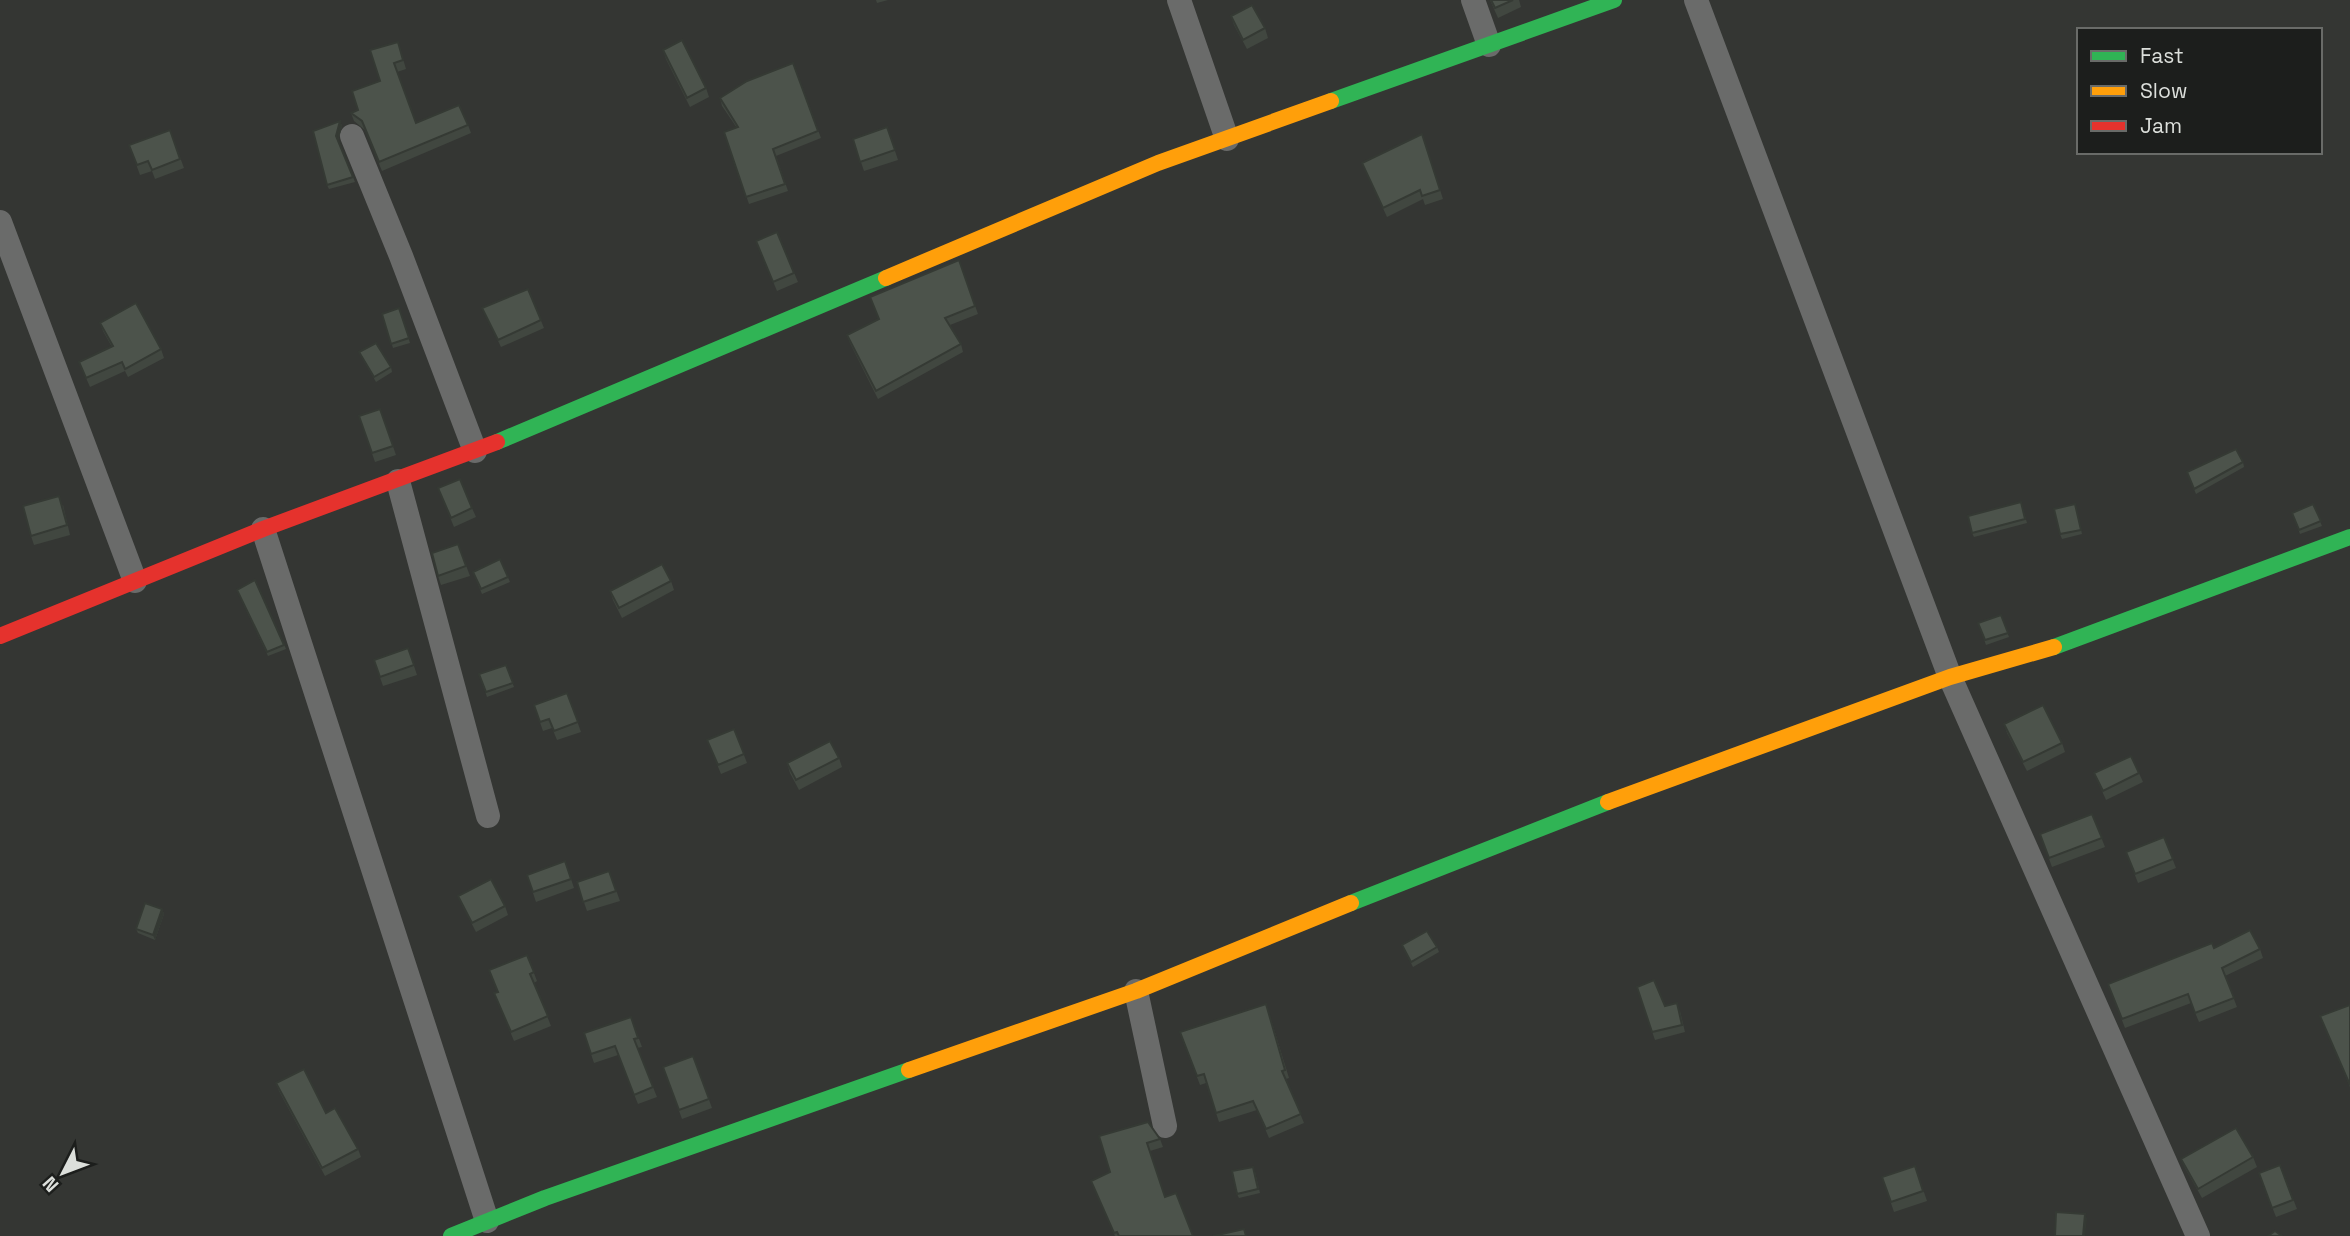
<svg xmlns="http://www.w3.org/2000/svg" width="2350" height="1236" font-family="'Space Grotesk',sans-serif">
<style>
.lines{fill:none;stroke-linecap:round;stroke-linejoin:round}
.street{stroke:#6a6b6a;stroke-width:24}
.fast{stroke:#30b455;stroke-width:16}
.slow{stroke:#ff9f0a;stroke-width:16}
.jam{stroke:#e5322d;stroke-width:16}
.wall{fill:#414740}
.shaded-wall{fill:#353a34}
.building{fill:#4c534b;stroke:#353a34;stroke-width:2}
</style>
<rect width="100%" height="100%" fill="#343633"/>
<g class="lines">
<g class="street">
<path d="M 1179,0 L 1227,139"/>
<path d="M 1473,0 L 1489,45"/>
<path d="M 1696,0 L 1950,677 L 2198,1236"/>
<path d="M 352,136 L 401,256 L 475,451"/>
<path d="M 0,222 L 135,581"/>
<path d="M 398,481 L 488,816"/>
<path d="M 263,529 L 487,1221"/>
<path d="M 1136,991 L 1165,1126"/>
</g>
<g class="fast">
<path d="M 1331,101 L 1614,0"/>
<path d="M 497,442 L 886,278"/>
<path d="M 2054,647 L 2350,537"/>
<path d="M 1351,903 L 1608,802"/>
<path d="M 451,1236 L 545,1198 L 909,1070"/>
</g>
<g class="slow">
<path d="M 886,278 L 1158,163 L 1331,101"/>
<path d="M 1608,802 L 1950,677 L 2054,647"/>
<path d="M 909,1070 L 1136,991 L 1351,903"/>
</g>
<path class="jam" d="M 0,636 L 263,529 L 497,442"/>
</g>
<g class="wall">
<path d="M 876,0 L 888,0 L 877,3 Z"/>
<path d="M 1490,0 L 1519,0 L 1521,7 L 1498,18 Z"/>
<path d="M 1231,16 L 1265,28 L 1268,38 L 1247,49 L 1234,25 Z"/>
<path d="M 398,42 L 406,69 L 397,72 L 416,123 L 468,125 L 471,133 L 382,171 L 365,130 L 354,121 L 351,113 L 358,110 L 380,81 Z"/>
<path d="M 663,50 L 706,88 L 709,97 L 690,107 L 666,59 Z"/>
<path d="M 793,63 L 821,138 L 776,156 L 788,191 L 749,204 L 724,132 L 737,128 L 722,106 L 720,98 Z"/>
<path d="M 340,121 L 342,126 L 338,141 L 355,182 L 329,189 L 327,185 Z"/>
<path d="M 887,127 L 898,160 L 864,171 L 853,139 Z"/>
<path d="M 170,130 L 184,168 L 155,179 L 152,171 L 140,175 L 129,145 Z"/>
<path d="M 1422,134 L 1443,199 L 1425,205 L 1423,199 L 1387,217 L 1362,163 Z"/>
<path d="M 777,232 L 798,282 L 777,291 L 756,241 Z"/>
<path d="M 959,260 L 978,314 L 950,325 L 961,344 L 963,352 L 878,399 L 850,343 L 847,335 L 879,319 Z"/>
<path d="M 528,289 L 544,328 L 501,347 L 482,308 Z"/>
<path d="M 399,308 L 410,343 L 393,348 L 382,314 Z"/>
<path d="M 100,323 L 161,349 L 164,358 L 128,377 L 125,371 L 90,387 L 79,362 L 112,347 L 103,331 Z"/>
<path d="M 359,352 L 391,367 L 392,372 L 376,382 Z"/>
<path d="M 380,409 L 396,455 L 375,462 L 359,416 Z"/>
<path d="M 2243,462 L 2244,467 L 2196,494 L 2187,472 Z"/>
<path d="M 438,488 L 472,508 L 476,517 L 454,527 Z"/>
<path d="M 2021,502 L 2027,523 L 1974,537 L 1972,533 Z"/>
<path d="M 2075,504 L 2082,534 L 2062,539 L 2060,534 Z"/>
<path d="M 2313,504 L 2322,526 L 2300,534 L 2292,513 Z"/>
<path d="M 63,505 L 70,535 L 34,545 L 31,536 Z"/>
<path d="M 458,544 L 470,576 L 441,585 L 438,576 Z"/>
<path d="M 500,559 L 510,582 L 482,594 L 473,572 Z"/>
<path d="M 255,580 L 286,649 L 268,656 L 239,595 Z"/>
<path d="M 671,581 L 674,590 L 622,618 L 613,600 L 610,591 Z"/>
<path d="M 2001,615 L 2009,637 L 1986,645 L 1978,623 Z"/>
<path d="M 408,648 L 417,675 L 383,686 L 374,660 Z"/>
<path d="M 506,665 L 514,687 L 487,697 L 479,674 Z"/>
<path d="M 567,693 L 581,732 L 557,740 L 552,728 L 543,731 L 534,705 Z"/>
<path d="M 2004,724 L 2062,743 L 2065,752 L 2027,771 L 2007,733 Z"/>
<path d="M 734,729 L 747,763 L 721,774 L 707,740 Z"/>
<path d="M 839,758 L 842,767 L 799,790 L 790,773 L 787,763 Z"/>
<path d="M 2094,773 L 2139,773 L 2143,782 L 2106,800 Z"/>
<path d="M 2092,814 L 2105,847 L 2052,867 L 2040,834 Z"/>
<path d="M 2164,837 L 2176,868 L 2138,883 L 2126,852 Z"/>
<path d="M 565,861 L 574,888 L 536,902 L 527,875 Z"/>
<path d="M 609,871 L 620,901 L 587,911 L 577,882 Z"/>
<path d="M 458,896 L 505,906 L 508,915 L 476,932 L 462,905 Z"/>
<path d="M 162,909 L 164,914 L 155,940 L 138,933 L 136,929 Z"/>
<path d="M 1402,945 L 1437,947 L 1439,952 L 1413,967 Z"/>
<path d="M 2214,948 L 2260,949 L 2263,958 L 2225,976 L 2237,1007 L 2199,1022 L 2191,1003 L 2125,1028 L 2108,984 Z"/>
<path d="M 527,955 L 537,981 L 534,983 L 551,1026 L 514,1041 L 498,1002 L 497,992 Z"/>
<path d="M 1637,987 L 1665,1006 L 1680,1011 L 1685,1032 L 1655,1040 Z"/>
<path d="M 2350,1005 L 2350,1087 L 2320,1016 Z"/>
<path d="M 1269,1013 L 1289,1078 L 1286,1079 L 1304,1123 L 1269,1138 L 1257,1110 L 1219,1122 L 1206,1083 L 1200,1085 L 1180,1032 Z"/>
<path d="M 631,1017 L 642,1047 L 637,1048 L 657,1097 L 638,1104 L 618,1055 L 594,1063 L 591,1054 Z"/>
<path d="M 693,1056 L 712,1108 L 682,1119 L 663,1067 Z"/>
<path d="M 276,1083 L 326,1113 L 358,1149 L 361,1157 L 325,1176 L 279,1091 Z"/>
<path d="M 1099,1136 L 1160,1139 L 1163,1147 L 1150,1151 L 1165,1197 L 1193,1236 L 1115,1236 L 1091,1181 L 1110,1172 Z"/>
<path d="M 2253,1157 L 2257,1167 L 2202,1198 L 2185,1168 L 2181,1159 Z"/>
<path d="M 2280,1165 L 2297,1209 L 2276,1217 L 2259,1173 Z"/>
<path d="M 1915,1166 L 1927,1201 L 1894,1212 L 1882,1177 Z"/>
<path d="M 1255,1172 L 1260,1193 L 1239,1198 L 1237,1194 Z"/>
</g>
<g class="shaded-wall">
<path d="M 340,121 L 342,126 L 338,141 L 336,136 Z"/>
<path d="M 162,909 L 164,914 L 155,940 L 153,935 Z"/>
<path d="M 2085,1214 L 2087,1219 L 2085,1236 L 2083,1236 Z"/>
</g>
<g class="building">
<path d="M 1491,0 L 1513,0 L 1495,8 Z"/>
<path d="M 1252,5 L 1265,28 L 1243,40 L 1231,16 Z"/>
<path d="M 682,40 L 706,88 L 687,98 L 663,50 Z"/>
<path d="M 398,42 L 403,60 L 394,63 L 416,123 L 459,105 L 468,125 L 379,162 L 362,121 L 351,113 L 358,110 L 352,91 L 380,81 L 370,50 Z"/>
<path d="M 793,63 L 818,131 L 773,149 L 785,184 L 746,197 L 724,132 L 738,127 L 720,98 L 747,81 Z"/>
<path d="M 340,121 L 336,136 L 353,177 L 327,185 L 313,131 Z"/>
<path d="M 887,127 L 895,150 L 860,162 L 853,139 Z"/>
<path d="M 170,130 L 180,159 L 152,170 L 148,161 L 137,165 L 129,145 Z"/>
<path d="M 1422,134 L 1440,190 L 1422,196 L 1420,190 L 1383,208 L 1362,163 Z"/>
<path d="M 777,232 L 794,273 L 773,282 L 756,241 Z"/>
<path d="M 959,260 L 975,306 L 945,318 L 961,344 L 876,391 L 847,335 L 879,319 L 870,297 Z"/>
<path d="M 528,289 L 541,320 L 498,340 L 482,308 Z"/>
<path d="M 136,303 L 161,349 L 125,369 L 122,362 L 86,378 L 79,362 L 113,346 L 100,323 Z"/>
<path d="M 399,308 L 409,338 L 391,344 L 382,314 Z"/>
<path d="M 376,343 L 391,367 L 374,377 L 359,352 Z"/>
<path d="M 380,409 L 393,446 L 372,453 L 359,416 Z"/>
<path d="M 2236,449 L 2243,462 L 2194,489 L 2187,472 Z"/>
<path d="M 460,479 L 472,508 L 451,518 L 438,488 Z"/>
<path d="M 59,496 L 67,525 L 31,536 L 23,506 Z"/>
<path d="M 2021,502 L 2025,519 L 1972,533 L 1968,516 Z"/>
<path d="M 2075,504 L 2081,530 L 2060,534 L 2054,509 Z"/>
<path d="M 2313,504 L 2321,521 L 2299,530 L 2292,513 Z"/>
<path d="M 458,544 L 466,566 L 438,576 L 432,553 Z"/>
<path d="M 500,559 L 508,577 L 481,589 L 473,572 Z"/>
<path d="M 662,564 L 671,581 L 619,608 L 610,591 Z"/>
<path d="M 255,580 L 284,645 L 267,652 L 237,590 Z"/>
<path d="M 2001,615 L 2008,633 L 1985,640 L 1978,623 Z"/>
<path d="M 408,648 L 414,665 L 380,677 L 374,660 Z"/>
<path d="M 506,665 L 513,683 L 486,692 L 479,674 Z"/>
<path d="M 567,693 L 578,722 L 554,731 L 549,719 L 540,722 L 534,705 Z"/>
<path d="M 2043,705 L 2062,743 L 2023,762 L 2004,724 Z"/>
<path d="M 734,729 L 744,754 L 718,765 L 707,740 Z"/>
<path d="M 830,741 L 839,758 L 796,780 L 787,763 Z"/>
<path d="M 2131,756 L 2139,773 L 2103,791 L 2094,773 Z"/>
<path d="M 2092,814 L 2102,838 L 2049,858 L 2040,834 Z"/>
<path d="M 2164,837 L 2173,859 L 2135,874 L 2126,852 Z"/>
<path d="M 565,861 L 571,879 L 533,892 L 527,875 Z"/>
<path d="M 609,871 L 616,891 L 583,902 L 577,882 Z"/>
<path d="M 491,879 L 505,906 L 472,923 L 458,896 Z"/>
<path d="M 145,903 L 162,909 L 153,935 L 136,929 Z"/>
<path d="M 2250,930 L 2260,949 L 2222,968 L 2234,998 L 2195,1013 L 2188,994 L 2122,1019 L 2108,984 L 2212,943 L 2214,948 Z"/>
<path d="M 1427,931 L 1437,947 L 1411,962 L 1402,945 Z"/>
<path d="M 527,955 L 534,972 L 530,974 L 548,1016 L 511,1032 L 494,993 L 498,992 L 489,970 Z"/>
<path d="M 1654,980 L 1665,1006 L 1677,1003 L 1682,1025 L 1652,1032 L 1637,987 Z"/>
<path d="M 1266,1004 L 1285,1070 L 1282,1071 L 1301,1114 L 1266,1129 L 1253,1101 L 1216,1113 L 1204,1074 L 1197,1076 L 1180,1032 Z"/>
<path d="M 2350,1005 L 2350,1085 L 2320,1016 Z"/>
<path d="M 631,1017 L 638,1038 L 634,1039 L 653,1087 L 634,1095 L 615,1046 L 591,1054 L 584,1033 Z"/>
<path d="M 693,1056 L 709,1099 L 679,1110 L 663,1067 Z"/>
<path d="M 304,1069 L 326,1113 L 335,1108 L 358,1149 L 322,1168 L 276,1083 Z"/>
<path d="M 1148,1122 L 1160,1139 L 1147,1143 L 1165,1197 L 1176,1193 L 1193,1236 L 1119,1236 L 1117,1232 L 1114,1233 L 1091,1181 L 1110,1172 L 1099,1136 Z"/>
<path d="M 2236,1128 L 2253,1157 L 2198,1189 L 2181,1159 Z"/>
<path d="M 2280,1165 L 2293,1200 L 2272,1208 L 2259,1173 Z"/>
<path d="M 1915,1166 L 1923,1191 L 1891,1202 L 1882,1177 Z"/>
<path d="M 1253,1167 L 1258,1189 L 1237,1194 L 1232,1171 Z"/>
<path d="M 2056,1212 L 2085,1214 L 2083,1236 L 2055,1236 Z"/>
<path d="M 1244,1229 L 1246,1236 L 1213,1236 Z"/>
<path d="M 2275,1231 L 2282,1236 L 2268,1236 Z"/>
</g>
<rect x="2077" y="28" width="245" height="126" fill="#1c1e1c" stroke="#696b68" stroke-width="2"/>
<rect x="2091" y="51" width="35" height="10" fill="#30b455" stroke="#696b68" stroke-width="2"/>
<text x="2140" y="63" font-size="21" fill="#dcdfdb">Fast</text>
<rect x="2091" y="86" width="35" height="10" fill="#ff9f0a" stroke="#696b68" stroke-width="2"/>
<text x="2140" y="98" font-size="21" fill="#dcdfdb">Slow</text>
<rect x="2091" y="121" width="35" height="10" fill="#e5322d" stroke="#696b68" stroke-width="2"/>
<text x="2140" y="133" font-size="21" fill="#dcdfdb">Jam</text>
<g transform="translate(63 1173) rotate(228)" stroke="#1c1e1c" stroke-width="5" paint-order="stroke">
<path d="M0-5L12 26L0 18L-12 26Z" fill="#dcdfdb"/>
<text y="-10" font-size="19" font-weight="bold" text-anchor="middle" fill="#dcdfdb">N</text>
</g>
</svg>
